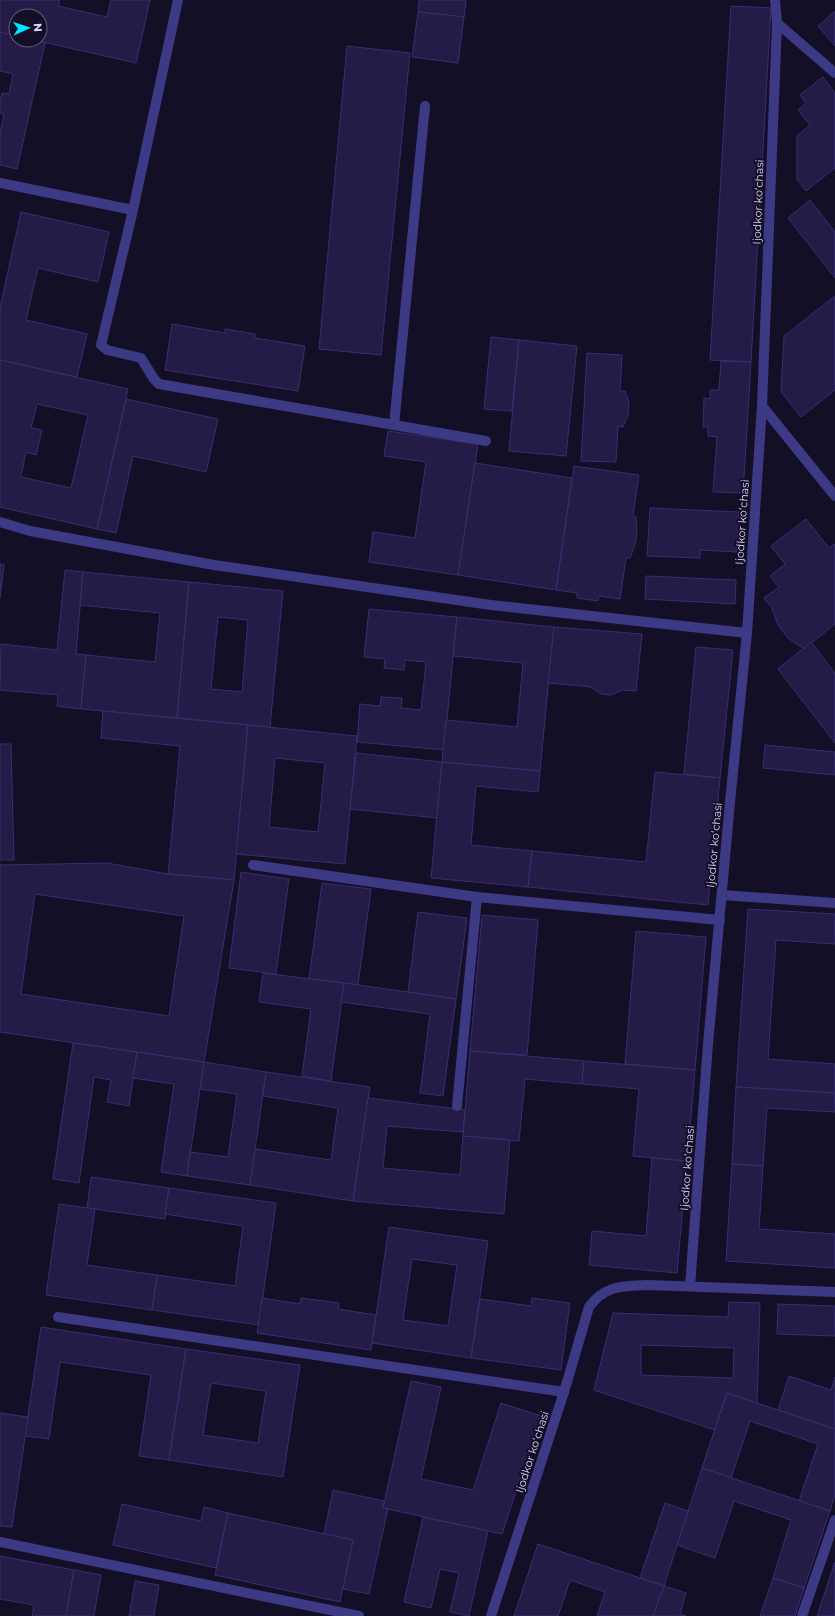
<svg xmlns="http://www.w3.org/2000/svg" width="835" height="1616" font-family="Montserrat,sans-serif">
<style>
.building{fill:#241b47;stroke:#3b2d73;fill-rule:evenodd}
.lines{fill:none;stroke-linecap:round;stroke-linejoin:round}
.service{stroke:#3d3a85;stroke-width:10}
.minor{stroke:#3d3a85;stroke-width:10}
.labels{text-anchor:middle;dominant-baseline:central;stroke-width:4;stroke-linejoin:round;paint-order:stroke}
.street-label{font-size:11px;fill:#d9d4ff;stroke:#130f26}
</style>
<rect width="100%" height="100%" fill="#130f26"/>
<g class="building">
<path d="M 0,0 L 60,0 L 58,6 L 107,17 L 111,0 L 150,0 L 136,63 L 34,40 L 40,40 L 40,16 L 16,16 L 16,36 L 0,32 Z"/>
<path d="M 419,0 L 466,0 L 464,17 L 418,12 Z"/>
<path d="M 731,6 L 771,8 L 751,362 L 710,360 Z"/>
<path d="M 835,11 L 835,46 L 818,26 Z"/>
<path d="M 418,12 L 464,17 L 458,63 L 412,57 Z"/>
<path d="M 0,32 L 16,36 L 16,40 L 34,40 L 45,43 L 17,169 L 0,165 L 0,134 L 4,114 L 0,113 L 0,103 L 2,93 L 9,94 L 13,74 L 0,71 Z"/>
<path d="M 347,46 L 410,53 L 381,355 L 319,349 Z"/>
<path d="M 823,77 L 835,93 L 835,168 L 806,191 L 797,179 L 797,136 L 810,125 L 798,110 L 806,103 L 800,95 Z"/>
<path d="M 810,200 L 835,232 L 835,278 L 788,218 Z"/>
<path d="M 21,212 L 109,232 L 98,282 L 38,268 L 26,320 L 87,334 L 77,377 L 0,360 L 0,308 Z"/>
<path d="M 835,296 L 835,390 L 801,417 L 781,392 L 784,336 Z"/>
<path d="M 172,324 L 225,333 L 225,329 L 255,334 L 255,338 L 305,346 L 298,391 L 165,370 Z"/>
<path d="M 491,337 L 519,340 L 512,411 L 484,409 Z"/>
<path d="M 519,340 L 577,346 L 566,456 L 509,451 Z"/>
<path d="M 587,353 L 622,355 L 620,391 L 625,391 L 629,403 L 628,415 L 623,427 L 618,426 L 616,462 L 581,461 Z"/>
<path d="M 0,360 L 128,389 L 97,529 L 0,507 ZM 37,404 L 88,415 L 71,488 L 21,477 L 26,452 L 36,455 L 42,430 L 31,428 Z"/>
<path d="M 721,361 L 751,362 L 743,493 L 713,492 L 717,437 L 708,436 L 708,427 L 703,427 L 704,398 L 710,399 L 710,390 L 719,390 Z"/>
<path d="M 126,399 L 218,419 L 206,472 L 133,456 L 116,533 L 97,529 Z"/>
<path d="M 388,431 L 478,444 L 458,575 L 369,562 L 373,532 L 415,538 L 426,462 L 384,456 Z"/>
<path d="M 475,463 L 572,478 L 556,590 L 458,575 Z"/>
<path d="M 574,466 L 639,475 L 633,516 L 636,517 L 637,531 L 635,545 L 630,558 L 626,558 L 620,599 L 599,596 L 598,601 L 577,598 L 577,593 L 556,590 Z"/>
<path d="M 650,508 L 739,512 L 737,552 L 700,550 L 700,558 L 647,556 Z"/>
<path d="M 806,519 L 829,548 L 835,544 L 835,624 L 804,649 L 788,638 L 778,625 L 772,608 L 764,598 L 779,587 L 770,576 L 785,564 L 771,546 Z"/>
<path d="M 0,564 L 4,565 L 0,598 Z"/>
<path d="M 65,570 L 83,572 L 76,654 L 86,655 L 81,709 L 57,706 L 58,695 L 0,690 L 1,644 L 57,650 Z"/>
<path d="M 83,572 L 189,582 L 177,718 L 81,709 L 86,655 L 155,662 L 160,613 L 80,605 Z"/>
<path d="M 646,576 L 736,580 L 735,604 L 645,599 Z"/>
<path d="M 189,582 L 283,591 L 270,727 L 177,718 ZM 218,617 L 248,620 L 242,692 L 211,689 Z"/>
<path d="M 369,609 L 457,617 L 444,750 L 357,742 L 360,704 L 380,706 L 381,697 L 402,698 L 401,708 L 421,710 L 426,662 L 405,660 L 404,670 L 384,668 L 385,659 L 364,657 Z"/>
<path d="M 457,617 L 554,627 L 540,771 L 442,762 L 446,720 L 517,727 L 523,663 L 453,656 Z"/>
<path d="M 554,627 L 642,634 L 636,691 L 622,690 L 611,695 L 601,694 L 591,687 L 548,683 Z"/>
<path d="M 811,642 L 835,673 L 835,743 L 778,669 Z"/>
<path d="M 696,647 L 733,650 L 720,778 L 684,774 Z"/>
<path d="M 103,711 L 248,725 L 234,880 L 168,874 L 180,746 L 101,738 Z"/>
<path d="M 248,725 L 357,736 L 345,864 L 236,854 ZM 275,758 L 325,763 L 318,832 L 269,827 Z"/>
<path d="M 0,744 L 11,744 L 14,860 L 0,860 Z"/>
<path d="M 765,745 L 835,752 L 835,775 L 763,768 Z"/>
<path d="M 356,753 L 442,762 L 437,818 L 350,809 Z"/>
<path d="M 442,762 L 540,771 L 538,792 L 476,786 L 471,845 L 532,851 L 528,887 L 431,878 Z"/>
<path d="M 655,772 L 720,778 L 708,905 L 528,887 L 532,851 L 646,862 Z"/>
<path d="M 107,863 L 168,874 L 234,880 L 204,1062 L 0,1032 L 0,865 ZM 35,894 L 184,916 L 169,1016 L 21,994 Z"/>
<path d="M 241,872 L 289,879 L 276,974 L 229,968 Z"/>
<path d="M 322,883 L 371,889 L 358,985 L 309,979 Z"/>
<path d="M 748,909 L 835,914 L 835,944 L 776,940 L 768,1059 L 835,1064 L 835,1093 L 736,1087 Z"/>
<path d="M 418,912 L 467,918 L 456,999 L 408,992 Z"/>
<path d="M 482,915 L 538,920 L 527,1055 L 470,1051 Z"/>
<path d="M 636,931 L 706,937 L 695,1070 L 625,1064 Z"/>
<path d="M 263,973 L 344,983 L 331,1081 L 302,1076 L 311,1009 L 259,1002 Z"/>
<path d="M 344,983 L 456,999 L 443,1096 L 420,1093 L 430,1014 L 341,1002 Z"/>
<path d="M 73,1043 L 137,1052 L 129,1106 L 107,1102 L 111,1080 L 94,1077 L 79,1183 L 53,1179 Z"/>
<path d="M 470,1051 L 584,1061 L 582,1084 L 525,1079 L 519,1141 L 463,1136 Z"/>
<path d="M 137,1052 L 204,1062 L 187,1176 L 161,1172 L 174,1084 L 133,1078 Z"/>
<path d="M 584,1061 L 695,1070 L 687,1161 L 633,1156 L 639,1089 L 582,1084 Z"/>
<path d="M 204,1062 L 266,1072 L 250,1185 L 187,1176 L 190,1152 L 228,1157 L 237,1094 L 200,1089 Z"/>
<path d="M 266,1072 L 370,1087 L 353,1201 L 250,1185 L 255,1149 L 331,1160 L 338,1108 L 263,1096 Z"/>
<path d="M 736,1087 L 835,1093 L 835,1112 L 767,1108 L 763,1166 L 732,1164 Z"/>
<path d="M 368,1098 L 465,1110 L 463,1132 L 387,1126 L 383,1168 L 460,1175 L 463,1136 L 510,1140 L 504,1214 L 353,1201 Z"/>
<path d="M 652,1158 L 687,1161 L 677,1273 L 589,1265 L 592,1231 L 646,1236 Z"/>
<path d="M 732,1164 L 763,1166 L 759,1229 L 835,1234 L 835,1268 L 726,1261 Z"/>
<path d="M 91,1177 L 169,1188 L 165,1219 L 87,1208 Z"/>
<path d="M 169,1188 L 276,1203 L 259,1325 L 152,1310 L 157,1275 L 235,1286 L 243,1226 L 165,1214 Z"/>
<path d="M 59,1204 L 95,1209 L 87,1265 L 157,1275 L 152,1310 L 46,1295 Z"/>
<path d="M 389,1227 L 488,1241 L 471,1358 L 372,1343 ZM 412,1259 L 457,1265 L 448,1326 L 403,1320 Z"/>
<path d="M 262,1298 L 300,1304 L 301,1298 L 339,1303 L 338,1309 L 376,1315 L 371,1350 L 257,1333 Z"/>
<path d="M 532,1298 L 570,1303 L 561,1370 L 471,1358 L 480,1299 L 531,1306 Z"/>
<path d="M 729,1302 L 760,1303 L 757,1403 L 727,1393 L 715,1430 L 594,1390 L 613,1313 L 728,1317 ZM 641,1345 L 734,1348 L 733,1378 L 641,1375 Z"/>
<path d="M 778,1304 L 835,1306 L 835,1336 L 777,1334 Z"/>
<path d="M 41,1327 L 186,1349 L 169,1460 L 139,1456 L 151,1375 L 60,1362 L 49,1439 L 25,1436 Z"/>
<path d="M 186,1349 L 300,1365 L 283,1477 L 169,1460 ZM 211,1383 L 266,1391 L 258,1443 L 203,1435 Z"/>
<path d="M 789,1376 L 831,1390 L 835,1377 L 835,1429 L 778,1410 Z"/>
<path d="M 411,1381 L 441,1387 L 421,1479 L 473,1490 L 501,1403 L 541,1416 L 502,1534 L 383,1508 Z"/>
<path d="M 727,1393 L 835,1429 L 835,1495 L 830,1511 L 799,1501 L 818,1444 L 750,1421 L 731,1478 L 702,1468 Z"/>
<path d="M 0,1413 L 28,1417 L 12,1527 L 0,1526 Z"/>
<path d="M 702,1468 L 830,1511 L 804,1588 L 773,1578 L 791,1520 L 734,1501 L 715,1558 L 677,1545 Z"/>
<path d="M 333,1490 L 384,1501 L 383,1508 L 388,1509 L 369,1594 L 343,1589 L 353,1540 L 324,1534 Z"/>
<path d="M 665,1503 L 688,1511 L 664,1586 L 640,1578 Z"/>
<path d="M 122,1504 L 201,1521 L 204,1507 L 228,1513 L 216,1568 L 113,1545 Z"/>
<path d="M 228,1513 L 353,1540 L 340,1602 L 215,1575 Z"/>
<path d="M 423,1517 L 488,1531 L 469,1616 L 450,1612 L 459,1573 L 440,1569 L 431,1608 L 404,1602 Z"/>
<path d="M 538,1544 L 664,1586 L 653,1616 L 597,1616 L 605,1592 L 570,1580 L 558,1616 L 514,1616 Z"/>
<path d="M 0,1556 L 74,1570 L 66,1616 L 32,1616 L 34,1605 L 0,1599 Z"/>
<path d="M 835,1562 L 835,1616 L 817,1616 Z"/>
<path d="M 74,1570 L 101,1575 L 94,1616 L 66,1616 Z"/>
<path d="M 773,1578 L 804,1588 L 795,1616 L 760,1616 Z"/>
<path d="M 135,1581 L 159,1585 L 154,1616 L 129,1616 Z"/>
<path d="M 664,1586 L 686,1593 L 680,1614 L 686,1616 L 653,1616 Z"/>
</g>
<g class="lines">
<g class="service">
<path d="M 178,0 L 133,210 L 101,345 L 107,350 L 141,358 L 154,379 L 159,384 L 486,441"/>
<path d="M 394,425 L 425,106"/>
<path d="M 457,1106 L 477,897"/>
</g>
<g class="minor">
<path d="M 777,23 L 835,73"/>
<path d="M 0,183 L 133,210"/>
<path d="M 762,406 L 835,496"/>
<path d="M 0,522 L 30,531 L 214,565 L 491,605 L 747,633"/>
<path d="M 253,865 L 477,897 L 720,920"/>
<path d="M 722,895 L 835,903"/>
<path d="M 690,1286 L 708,1044 L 730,802 L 747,633 L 762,406 L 777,23 L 775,0"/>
<path d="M 58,1317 L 564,1392"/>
<path d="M 0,1542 L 359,1616"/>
<path d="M 491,1616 L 564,1392 L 589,1307 C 605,1285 623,1286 647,1285 L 835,1292"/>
<path d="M 802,1616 L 835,1520"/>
</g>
</g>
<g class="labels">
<g class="street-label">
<text transform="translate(758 202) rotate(-88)">Ijodkor koʻchasi</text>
<text transform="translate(742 522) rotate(-86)">Ijodkor koʻchasi</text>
<text transform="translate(714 845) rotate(-85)">Ijodkor koʻchasi</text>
<text transform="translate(687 1168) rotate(-86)">Ijodkor koʻchasi</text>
<text transform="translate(532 1452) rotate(-72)">Ijodkor koʻchasi</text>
</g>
</g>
<g transform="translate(28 28) rotate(87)"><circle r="19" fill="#130f26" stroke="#625e7d"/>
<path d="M0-3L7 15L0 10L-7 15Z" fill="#00e5ff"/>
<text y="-6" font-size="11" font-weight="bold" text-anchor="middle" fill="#d9d4ff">N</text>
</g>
</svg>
